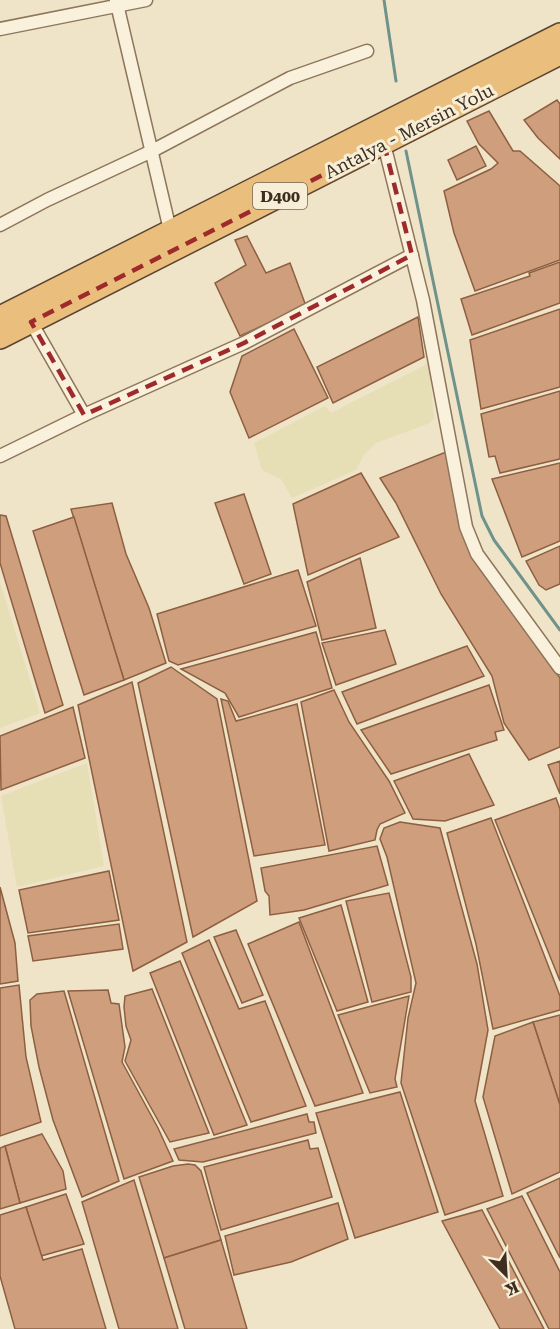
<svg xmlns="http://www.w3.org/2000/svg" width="560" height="1329" font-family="'Roboto Serif',serif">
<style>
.farmland{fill:#e6deb5}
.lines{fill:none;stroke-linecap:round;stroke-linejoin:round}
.stream{stroke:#6f938a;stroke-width:3}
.building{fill:#cf9f7d;stroke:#8d5f41;stroke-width:1.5}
.minor-casing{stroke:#8d765c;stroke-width:15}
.trunk-casing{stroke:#5b4430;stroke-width:24}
.minor{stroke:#faf1dc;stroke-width:12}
.trunk{stroke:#eabe7c;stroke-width:21}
.marked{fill:none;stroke:#9e2a2b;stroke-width:4.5;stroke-dasharray:12 8;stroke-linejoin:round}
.labels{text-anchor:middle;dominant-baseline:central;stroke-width:6;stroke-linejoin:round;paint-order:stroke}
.shield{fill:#f7eed8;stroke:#756857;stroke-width:1.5}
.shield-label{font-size:16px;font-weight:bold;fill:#3d2e20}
.street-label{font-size:18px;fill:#3d2e20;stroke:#f7eed8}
</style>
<rect width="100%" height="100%" fill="#f0e4c8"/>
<g class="farmland">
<path d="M 429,363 L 434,419 L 430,423 L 376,443 L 364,455 L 356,470 L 292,498 L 281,479 L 262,470 L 254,443 L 325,406 L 331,413 Z"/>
<path d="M 0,582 L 40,713 L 0,728 Z"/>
<path d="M 87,763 L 104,866 L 17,887 L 1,796 Z"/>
</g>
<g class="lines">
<g class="stream">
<path d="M 384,0 L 396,81"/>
<path d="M 406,151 L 482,516 L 494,540 L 560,630"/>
</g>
</g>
<g class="building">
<path d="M 557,100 L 560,104 L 560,159 L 538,138 L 524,120 Z"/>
<path d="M 489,111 L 513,151 L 520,151 L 560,186 L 560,260 L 475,291 L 454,233 L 444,191 L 491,169 L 498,163 L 479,144 L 467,121 Z"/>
<path d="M 476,146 L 486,166 L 457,180 L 448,160 Z"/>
<path d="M 247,236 L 266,273 L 290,263 L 306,306 L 240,336 L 215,283 L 246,265 L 235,240 Z"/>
<path d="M 560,262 L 560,303 L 472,335 L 461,299 L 530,276 L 529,273 Z"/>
<path d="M 560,309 L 560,387 L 481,409 L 470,340 Z"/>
<path d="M 418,317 L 424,357 L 333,403 L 317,367 Z"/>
<path d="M 294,329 L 328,398 L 249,438 L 230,392 L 242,356 Z"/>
<path d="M 560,391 L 560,459 L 500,473 L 495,456 L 489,457 L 481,414 Z"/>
<path d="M 446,452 L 459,519 L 468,547 L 481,570 L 560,678 L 560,747 L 529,760 L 504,723 L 492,676 L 441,594 L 396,503 L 380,478 Z"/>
<path d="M 560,463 L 560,541 L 522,557 L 492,479 Z"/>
<path d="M 361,473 L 399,537 L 308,575 L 293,504 Z"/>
<path d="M 244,494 L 271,574 L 244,584 L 215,503 Z"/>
<path d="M 112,503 L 126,554 L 149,608 L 166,663 L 124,680 L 71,509 Z"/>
<path d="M 0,515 L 6,516 L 63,705 L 45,713 L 0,563 Z"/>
<path d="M 74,517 L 124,680 L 84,695 L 33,531 Z"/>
<path d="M 560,546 L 560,584 L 546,590 L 539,585 L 526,561 Z"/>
<path d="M 360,558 L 376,628 L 322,640 L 307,582 Z"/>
<path d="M 298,570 L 316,626 L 178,665 L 169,661 L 157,614 Z"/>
<path d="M 385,630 L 396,664 L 336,685 L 322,643 Z"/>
<path d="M 316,632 L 332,688 L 239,717 L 225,693 L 181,669 Z"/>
<path d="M 467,646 L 484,676 L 357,724 L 342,692 Z"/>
<path d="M 171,667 L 217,699 L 257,901 L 193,937 L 138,683 Z"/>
<path d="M 132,682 L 187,942 L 133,971 L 78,705 Z"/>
<path d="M 489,685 L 504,730 L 495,732 L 497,740 L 391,774 L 361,730 Z"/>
<path d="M 334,690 L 349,722 L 389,781 L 405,813 L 380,824 L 377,830 L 375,840 L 329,851 L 301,702 Z"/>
<path d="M 221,699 L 228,701 L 236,721 L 297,704 L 325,845 L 254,856 Z"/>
<path d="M 73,707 L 85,758 L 1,790 L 0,736 Z"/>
<path d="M 469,754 L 494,805 L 445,821 L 413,819 L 394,781 Z"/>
<path d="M 560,761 L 560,794 L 548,765 Z"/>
<path d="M 556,798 L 560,809 L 560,981 L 495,820 Z"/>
<path d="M 491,818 L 560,996 L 560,1010 L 493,1029 L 476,944 L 447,833 Z"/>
<path d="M 400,822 L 440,828 L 477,964 L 488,1030 L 475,1101 L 503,1196 L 445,1215 L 401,1083 L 408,1018 L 416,983 L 387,857 L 380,839 L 384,828 Z"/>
<path d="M 377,846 L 388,885 L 304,910 L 270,915 L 269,896 L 265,891 L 261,868 Z"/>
<path d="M 109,871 L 119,920 L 28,933 L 19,890 Z"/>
<path d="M 0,887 L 15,943 L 18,981 L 0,984 Z"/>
<path d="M 389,893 L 411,977 L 411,992 L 372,1002 L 346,901 Z"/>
<path d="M 341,905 L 368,1002 L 337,1011 L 299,918 Z"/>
<path d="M 299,922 L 363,1093 L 315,1106 L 248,944 Z"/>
<path d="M 119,924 L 123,949 L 33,961 L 28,936 Z"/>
<path d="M 236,930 L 263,995 L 242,1003 L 214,937 Z"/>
<path d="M 209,940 L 239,1009 L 265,1001 L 306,1106 L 251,1122 L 182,953 Z"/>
<path d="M 180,961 L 247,1125 L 214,1135 L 150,973 Z"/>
<path d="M 19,985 L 26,1057 L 41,1122 L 0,1136 L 0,988 Z"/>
<path d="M 152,989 L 209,1133 L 170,1142 L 125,1061 L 131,1040 L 126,1026 L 124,1007 L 125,996 Z"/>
<path d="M 108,990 L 111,1003 L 119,1004 L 125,1047 L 122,1062 L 158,1128 L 173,1161 L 124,1179 L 68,991 Z"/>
<path d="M 64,991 L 119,1181 L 82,1197 L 53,1120 L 39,1067 L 31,1026 L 30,1000 L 37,994 Z"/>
<path d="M 409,996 L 395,1079 L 397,1087 L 370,1093 L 338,1015 Z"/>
<path d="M 560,1015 L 560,1105 L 533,1022 Z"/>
<path d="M 533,1022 L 560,1105 L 560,1172 L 512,1194 L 483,1097 L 495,1036 Z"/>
<path d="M 400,1092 L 438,1212 L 355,1238 L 316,1113 Z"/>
<path d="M 307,1114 L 309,1122 L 314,1122 L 316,1133 L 203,1162 L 179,1160 L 174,1149 Z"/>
<path d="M 42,1134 L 63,1171 L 66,1189 L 20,1203 L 5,1146 Z"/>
<path d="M 308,1140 L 310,1149 L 318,1148 L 332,1197 L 221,1230 L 204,1167 Z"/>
<path d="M 5,1146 L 20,1203 L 0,1209 L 0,1148 Z"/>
<path d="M 188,1164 L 195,1165 L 201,1171 L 221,1240 L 164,1258 L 139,1177 L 173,1166 Z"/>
<path d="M 560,1178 L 560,1258 L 527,1193 Z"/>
<path d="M 134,1180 L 178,1329 L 119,1329 L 82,1202 Z"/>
<path d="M 66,1194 L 84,1244 L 41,1256 L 26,1207 Z"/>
<path d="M 522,1196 L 560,1272 L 560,1329 L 549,1329 L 487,1209 Z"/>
<path d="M 338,1203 L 348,1239 L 291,1262 L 234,1275 L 225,1236 Z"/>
<path d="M 26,1207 L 43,1260 L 82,1249 L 106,1329 L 15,1329 L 0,1276 L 0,1215 Z"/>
<path d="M 482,1210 L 544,1329 L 500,1329 L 442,1221 Z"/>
<path d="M 221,1240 L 247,1329 L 185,1329 L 164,1258 Z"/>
</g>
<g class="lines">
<g class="minor-casing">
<g id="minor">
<path d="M 116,0 L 170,230"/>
<path d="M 0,29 L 146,0"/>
<path d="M 384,144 L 423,300 L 466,527 L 477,554 L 560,668"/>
<path d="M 0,225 L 47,200 L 152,151 L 290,78 L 367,51"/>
<path d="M 31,322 L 84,415"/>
<path d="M 0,456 L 84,415 L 244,343 L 412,255"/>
</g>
</g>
<g class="trunk-casing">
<g id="trunk">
<path d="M 0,317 L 560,34"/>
<path d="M 0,338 L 560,54"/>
</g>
</g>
<use href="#minor" class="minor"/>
<use href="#trunk" class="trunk"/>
</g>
<path class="marked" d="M 384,144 L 412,255 L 244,343 L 84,415 L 31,322 Z"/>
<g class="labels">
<rect class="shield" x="253" y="183" width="54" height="26" rx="4.5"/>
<g class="shield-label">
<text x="280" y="196">D400</text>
</g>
<g class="street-label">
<text transform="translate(409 131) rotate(-27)">Antalya - Mersin Yolu</text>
</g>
</g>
<g transform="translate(506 1275) rotate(156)" stroke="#f7eed8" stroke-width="4.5" paint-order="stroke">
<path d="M0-4.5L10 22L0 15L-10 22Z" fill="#3d2e20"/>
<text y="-9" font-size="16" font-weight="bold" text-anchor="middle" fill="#3d2e20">K</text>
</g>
</svg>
